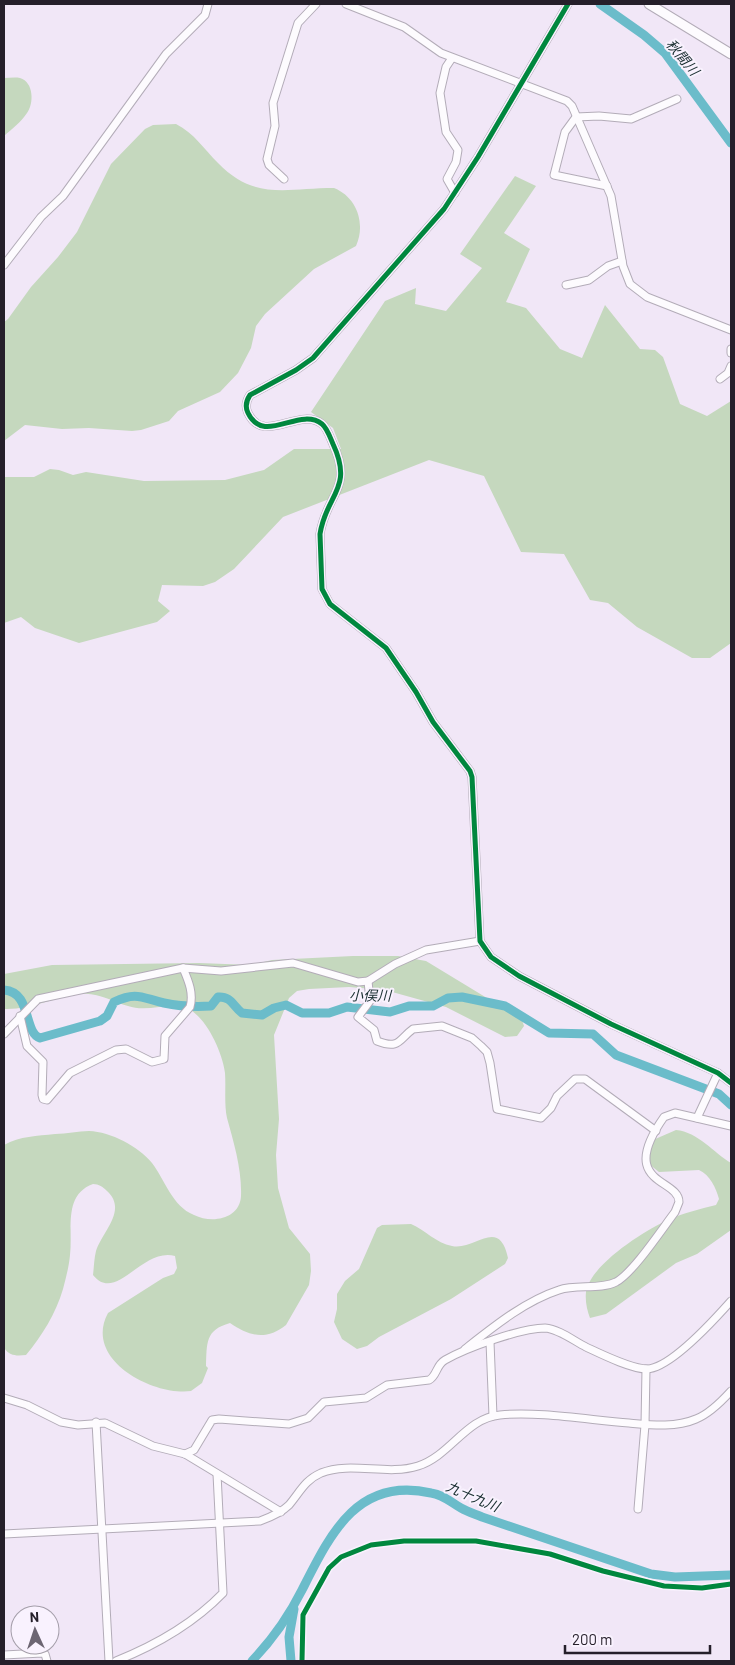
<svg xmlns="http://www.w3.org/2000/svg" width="735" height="1665" font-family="Barlow,'Noto Sans JP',sans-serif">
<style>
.green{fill:#c5d8be}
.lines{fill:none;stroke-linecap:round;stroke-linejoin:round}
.river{stroke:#6bbcca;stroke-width:9}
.minor-casing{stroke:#b3acb8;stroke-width:9}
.major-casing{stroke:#b3acb8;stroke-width:11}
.minor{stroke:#fdfbfe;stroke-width:7}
.major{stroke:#fdfbfe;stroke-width:9}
.cycleway-casing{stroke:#f9f2fe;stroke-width:8}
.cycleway{stroke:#00873e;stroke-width:5}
.labels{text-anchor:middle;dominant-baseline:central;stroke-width:4;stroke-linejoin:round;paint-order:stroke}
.water-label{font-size:14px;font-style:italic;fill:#192e30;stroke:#f9f2fe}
</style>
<rect width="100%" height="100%" fill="#f1e7f7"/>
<g class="green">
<path d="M 4,78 C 9,78 15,77 20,78 C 34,82 34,104 27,113 C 21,122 12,129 4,136 Z"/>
<path d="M 176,124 C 194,133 204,149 218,163 C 255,201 286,188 334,188 C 357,197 366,224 356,246 L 314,269 L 265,314 L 256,326 L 251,348 L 238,373 L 220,392 L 178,411 L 169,421 L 141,430 L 132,431 L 89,428 L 62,429 L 25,425 L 4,441 L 4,322 L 8,319 L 31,287 L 58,257 L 77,232 L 111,164 L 145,129 L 153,125 Z"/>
<path d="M 515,176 L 536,186 L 504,233 L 530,249 L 506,302 L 526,308 L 560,349 L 582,358 L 605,305 L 640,349 L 655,350 L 663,357 L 680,404 L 707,416 L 731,401 L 731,643 L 710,658 L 692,658 L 637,627 L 608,603 L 590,600 L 564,554 L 521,552 L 484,476 L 429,460 L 283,517 L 234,569 L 215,582 L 203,586 L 162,585 L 158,601 L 170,611 L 157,622 L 79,643 L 35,628 L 21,617 L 4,623 L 4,477 L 34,477 L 50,469 L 59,470 L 73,475 L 86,472 L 144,481 L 225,480 L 264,470 L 294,449 L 341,449 L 333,428 L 311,412 L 385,301 L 416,288 L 415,304 L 446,311 L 482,268 L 460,254 Z"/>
<path d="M 353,956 L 398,956 L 426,961 L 515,1015 L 522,1020 L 524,1026 L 517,1036 L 505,1037 L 446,1007 L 385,990 L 349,987 L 309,989 L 297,991 L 289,998 L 274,1035 L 279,1119 L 276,1155 L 278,1188 L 289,1228 L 310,1254 L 311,1271 L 309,1285 L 286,1325 C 266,1341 249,1336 230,1323 C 205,1330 207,1343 206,1366 L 208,1368 L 202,1383 L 191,1391 C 152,1396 83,1359 108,1313 L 163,1278 L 174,1274 L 177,1268 L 175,1256 C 142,1247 116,1304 93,1275 C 94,1267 94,1259 96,1251 C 102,1232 128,1210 107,1191 C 103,1187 99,1184 93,1184 C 63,1195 73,1229 70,1255 C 69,1266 66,1278 63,1289 C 56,1313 42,1336 26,1355 C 16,1356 10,1356 4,1348 L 4,1145 C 20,1136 37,1136 55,1134 C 67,1134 78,1131 89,1131 C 111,1132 138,1146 152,1163 C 165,1180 172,1206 194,1215 C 212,1224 240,1219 241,1196 C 242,1170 234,1143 227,1118 C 224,1105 226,1087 225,1073 C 223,1053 204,1010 181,1006 C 164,1004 145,1012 128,1006 C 113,1002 98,992 81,994 C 54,997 31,1010 4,1009 L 4,974 L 52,965 L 199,963 L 251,965 L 272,960 Z"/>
<path d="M 676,1130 C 698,1132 714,1153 731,1163 L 731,1230 L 697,1254 L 676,1263 L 606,1314 L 590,1318 C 587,1310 585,1301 586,1292 C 590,1265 645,1230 668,1220 C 683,1213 700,1209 716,1205 L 719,1199 C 716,1188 710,1175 699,1170 L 659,1172 L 649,1164 L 647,1156 L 653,1140 Z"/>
<path d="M 411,1224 C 425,1230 436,1243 452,1246 C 475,1251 499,1216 508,1258 L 505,1264 L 451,1299 L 379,1337 L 367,1346 L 357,1349 L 342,1339 L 334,1322 L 337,1309 L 337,1294 L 345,1281 L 359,1269 L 377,1228 L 382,1225 Z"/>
</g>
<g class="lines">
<g class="river">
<path d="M 600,4 L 644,35 L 665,53 L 731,143"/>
<path d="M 4,990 C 32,992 23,1032 40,1038 L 100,1021 L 107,1016 L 114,1002 C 137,991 142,998 164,1003 C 178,1006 196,1007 211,1006 L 218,997 C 231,996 233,1006 242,1013 L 262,1015 L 274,1008 L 286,1005 L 302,1013 L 329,1013 L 347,1007 L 390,1012 L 409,1006 L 433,1006 L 448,998 L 462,997 L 505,1006 L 549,1033 L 593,1034 L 616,1055 L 719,1094 L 731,1105"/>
<path d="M 252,1661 C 272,1640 289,1616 302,1590 C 330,1535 357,1476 431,1493 C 444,1495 450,1502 461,1508 C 468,1512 475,1514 482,1517 L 651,1574 L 675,1577 L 731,1575"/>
<path d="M 291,1661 L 289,1637 L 294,1609"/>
</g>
<g class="minor-casing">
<g id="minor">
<path d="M 346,4 L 404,27 L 441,53 L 567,101 L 572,106 L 611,196 L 623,266 L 630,284 L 647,297 L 731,330"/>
<path d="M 568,4 L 478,157 L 444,209 L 313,358 L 296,370 L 250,395 C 246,401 245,407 248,413 C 264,446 299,406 322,424 C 327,428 330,437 333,444 C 354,489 326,494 320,534 L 322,589 L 330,604 L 386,648 L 416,692 L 433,722 L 470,771 L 472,777 L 480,941 L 491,957 L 519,976 L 611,1024 L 718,1073 L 731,1083"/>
<path d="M 452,58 L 446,67 L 440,93 L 446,132 L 458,150 L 456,162 L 447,179 L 455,193"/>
<path d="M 284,179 L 269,165 L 267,159 L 275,126 L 273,103 L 298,23 L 316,4"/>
<path d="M 607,186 L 554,175 L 565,132 L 576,117 L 599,116 L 631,119 L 677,99"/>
<path d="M 4,265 L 41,217 L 63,196 L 166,54 L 205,15 L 208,4"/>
<path d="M 566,285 L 589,280 L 608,266 L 622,261"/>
<path d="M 731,349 L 731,353"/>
<path d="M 720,379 L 728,373 L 731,366"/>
<path d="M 368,981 L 370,1001 L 358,1017 L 374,1030 L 377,1041 C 400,1050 399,1039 413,1029 L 442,1026 L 472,1038 L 481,1046 L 487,1052 L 490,1063 L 497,1109 L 541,1118 L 551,1108 L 557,1096 L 575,1079 L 585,1079 L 656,1131"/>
<path d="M 20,1016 L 27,1046 L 43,1062 L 42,1095 L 43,1099 L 47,1100 L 70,1073 L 116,1050 L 126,1049 L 152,1062 L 164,1059 L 165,1036 L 190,1007 C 194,993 188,980 183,968"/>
<path d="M 4,1034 L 38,999 L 183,968 L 221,971 L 293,963 L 358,982 L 368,981 L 395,964 L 426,950 L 480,941"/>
<path d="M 697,1118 L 718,1073"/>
<path d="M 490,1342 L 493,1416"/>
<path d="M 465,1349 C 493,1327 525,1301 559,1290 C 576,1284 600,1290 616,1282 C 633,1273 662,1229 675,1212 L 679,1202 C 679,1178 616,1185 664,1117 L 675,1113 L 731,1126"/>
<path d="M 4,1398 L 27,1405 L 61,1422 L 78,1425 L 105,1423 L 153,1446 L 185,1454 L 281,1512"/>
<path d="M 96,1422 L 109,1661"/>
<path d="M 185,1454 L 194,1450 L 212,1420 L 219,1419 L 289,1424 L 308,1418 L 324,1402 L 366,1398 L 387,1385 L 429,1380 C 437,1376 436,1365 445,1360 C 466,1348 521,1328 545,1328 C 559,1329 574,1341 586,1347 C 601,1354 631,1369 647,1369 C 671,1368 715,1319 731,1301"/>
<path d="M 638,1509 L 645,1425 L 646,1369"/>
<path d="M 4,1534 L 260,1521 C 271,1517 281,1513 289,1505 C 300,1492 305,1480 321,1473 C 351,1461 387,1476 418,1466 C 450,1456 466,1418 500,1415 C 537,1411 590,1420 629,1423 C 651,1425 675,1428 696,1419 C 709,1414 721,1402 731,1391"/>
<path d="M 4,1655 L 42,1653 L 45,1654 L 47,1661"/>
<path d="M 116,1661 C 156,1645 193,1624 223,1593 L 217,1474"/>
</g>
</g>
<g class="major-casing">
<path id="major" d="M 649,4 L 731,54"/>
</g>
<use href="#minor" class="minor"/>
<use href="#major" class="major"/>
<g class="cycleway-casing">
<g id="cycleway">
<path d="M 568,4 L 478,157 L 444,209 L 313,358 L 296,370 L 250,395 C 246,401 245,407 248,413 C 264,446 299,406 322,424 C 327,428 330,437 333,444 C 354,489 326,494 320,534 L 322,589 L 330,604 L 386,648 L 416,692 L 433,722 L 470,771 L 472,777 L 480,941 L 491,957 L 519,976 L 611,1024 L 718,1073 L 731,1083"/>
<path d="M 302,1661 L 303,1615 L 329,1568 L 341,1557 L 371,1545 L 404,1541 L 476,1541 L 550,1554 L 603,1571 L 664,1586 L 702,1588 L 731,1584"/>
</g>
</g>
<use href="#cycleway" class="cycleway"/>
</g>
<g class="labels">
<g class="water-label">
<text transform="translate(683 57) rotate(50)">秋間川</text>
<text transform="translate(370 995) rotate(1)">小俣川</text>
<text transform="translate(473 1496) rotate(23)">九十九川</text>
</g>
</g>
<rect width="735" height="1665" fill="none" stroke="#251f2a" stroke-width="10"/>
<g transform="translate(35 1630) rotate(357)"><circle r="24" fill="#f9f2fe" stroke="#a49ea9"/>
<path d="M0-4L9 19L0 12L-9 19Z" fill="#6c6572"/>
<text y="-8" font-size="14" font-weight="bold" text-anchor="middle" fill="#251f2a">N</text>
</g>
<path d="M565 1645v8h145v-8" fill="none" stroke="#251f2a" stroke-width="2.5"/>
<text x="572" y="1645" font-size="15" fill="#251f2a" stroke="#f9f2fe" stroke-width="4" paint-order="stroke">200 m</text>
</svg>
